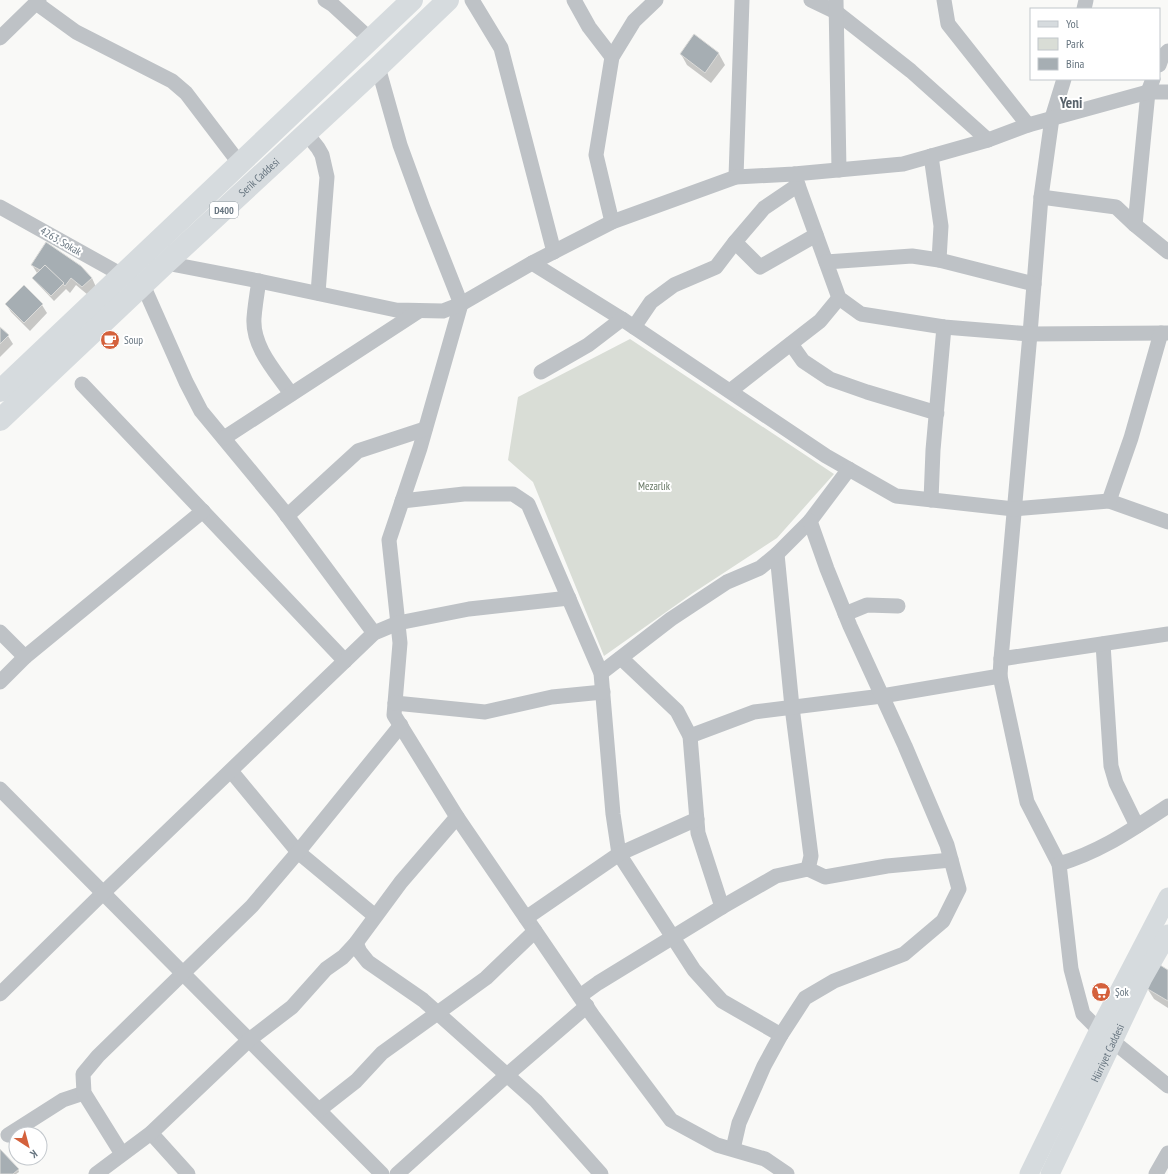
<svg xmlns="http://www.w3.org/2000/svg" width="1168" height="1174" font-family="'PT Sans Narrow',sans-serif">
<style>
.green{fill:#d9ddd6}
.shadow{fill:#0003}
.building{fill:#a6aeb3;stroke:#dbdbd9}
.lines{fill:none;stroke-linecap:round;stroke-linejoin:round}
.minor{stroke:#bec2c6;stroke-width:15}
.major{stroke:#d6dbde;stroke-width:19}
.highway{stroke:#d6dbde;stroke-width:22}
.labels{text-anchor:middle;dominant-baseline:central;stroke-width:4;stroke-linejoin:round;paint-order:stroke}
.shield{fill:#fff;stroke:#949ea5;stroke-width:1}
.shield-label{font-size:10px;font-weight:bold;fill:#66747f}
.street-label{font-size:11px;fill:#66747f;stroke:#fff}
.poi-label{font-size:11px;fill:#66747f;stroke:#fff;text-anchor:start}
.park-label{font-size:11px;fill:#687865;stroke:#fff}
.district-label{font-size:15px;font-weight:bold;fill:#58626b;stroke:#fff}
</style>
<rect width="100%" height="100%" fill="#f9f9f7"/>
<path class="green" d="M 630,339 L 834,474 L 777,538 L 693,593 L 604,656 L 533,482 L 508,460 L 518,397 Z"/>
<g class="shadow">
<path d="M 694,36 L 719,54 L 725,65 L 711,83 L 687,65 L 681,54 Z"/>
<path d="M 32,265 L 80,267 L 92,278 L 96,287 L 88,295 L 76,285 L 70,293 L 66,289 L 54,301 L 37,283 L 34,278 L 37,273 Z"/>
<path d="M 6,304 L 42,305 L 47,313 L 30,331 L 11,312 Z"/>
<path d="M 0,328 L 8,336 L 13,344 L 0,357 Z"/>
<path d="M 1168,971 L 1168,1008 L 1154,999 L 1147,988 Z"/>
<path d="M 0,1151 L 18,1169 L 19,1172 L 16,1174 L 0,1174 Z"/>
</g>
<g class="building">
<path d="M 694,34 L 719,53 L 705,73 L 680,54 Z"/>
<path d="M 46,242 L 81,266 L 92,278 L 82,287 L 71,278 L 65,286 L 45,265 L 40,270 L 31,265 Z"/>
<path d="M 45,265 L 64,283 L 51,296 L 32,278 Z"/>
<path d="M 24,285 L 43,304 L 24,323 L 5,304 Z"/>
<path d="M 0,327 L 9,335 L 0,344 Z"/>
<path d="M 1160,965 L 1168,970 L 1168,1001 L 1146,988 Z"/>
<path d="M 0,1149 L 19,1169 L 13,1174 L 0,1174 Z"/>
</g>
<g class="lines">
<g class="minor">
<path d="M 325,0 L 333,5 L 371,40"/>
<path d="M 472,0 L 501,48 L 554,252"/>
<path d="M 574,0 L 589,27 L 612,57"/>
<path d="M 811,0 L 836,12 L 911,71 L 988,140"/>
<path d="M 836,0 L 839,170"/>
<path d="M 944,0 L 948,24 L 1028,125"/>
<path d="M 36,3 L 76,32 L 172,81 L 186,93 L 240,164"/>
<path d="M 1084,9 L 1086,0"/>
<path d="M 0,38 L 39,0"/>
<path d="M 1159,65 L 1162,57 L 1168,51"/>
<path d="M 378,67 L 400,145 L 423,208 L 461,304 L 420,448 L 389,540 L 400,643 L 394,715 L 457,817 L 593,1016 L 671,1120 L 717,1145 L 765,1159 L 787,1174"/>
<path d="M 1064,79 L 1052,118 L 1041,197 L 1030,334 L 1001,659 L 1000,676 L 1027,802 L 1059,864 L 1071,969 L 1083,1014 L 1099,1030 L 1168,1086"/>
<path d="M 306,133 L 318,148 L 322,155 L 327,177 L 318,293"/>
<path d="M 931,156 L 941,226 L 939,260"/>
<path d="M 794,174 L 839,298 L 861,314 L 944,327 L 1030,334 L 1168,333"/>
<path d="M 736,177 L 742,0"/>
<path d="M 1041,197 L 1116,207 L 1135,225 L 1168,252"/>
<path d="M 0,207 L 122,275"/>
<path d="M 612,222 L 596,155 L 612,57 L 634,21 L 656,0"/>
<path d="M 1135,225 L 1148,92 L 1153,79"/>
<path d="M 735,242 L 764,208 L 798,185"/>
<path d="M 826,262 L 912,256 L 939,260 L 1034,284"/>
<path d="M 166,263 L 259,281 L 396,310 L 443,311 L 461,304 L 532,263 L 612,222 L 736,177 L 794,174 L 903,164 L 988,140 L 1028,125 L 1148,92 L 1168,92"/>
<path d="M 532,263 L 622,319 L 826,456 L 896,496 L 1014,509 L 1109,501 L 1168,522"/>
<path d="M 259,281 C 257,293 255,305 254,318 C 252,347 276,372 291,394"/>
<path d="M 143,285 L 186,382 L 201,411 L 282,509 L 374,633"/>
<path d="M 634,327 L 651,302 L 674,285 L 716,267 L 735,242 L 760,267 L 816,235"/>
<path d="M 791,344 L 803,361 L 830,379 L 867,392 L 937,413"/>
<path d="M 541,372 L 588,345 L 622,319"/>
<path d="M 82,384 L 345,661"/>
<path d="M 730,391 L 820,321 L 839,298"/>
<path d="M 224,438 L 419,311"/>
<path d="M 931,500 L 933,450 L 944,327"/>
<path d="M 402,501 L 464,494 L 513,494 L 528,504 L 601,673 L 613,814 L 619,854 L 694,970 L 722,1001 L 781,1035"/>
<path d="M 1109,501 L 1131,438 L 1161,333"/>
<path d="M 287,516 L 358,451 L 425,429"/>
<path d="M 777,554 L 792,707 L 811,856 L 808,869"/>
<path d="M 845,614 L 867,605 L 898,606"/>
<path d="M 0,632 L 25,657"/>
<path d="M 1103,644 L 1111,766 L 1116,783 L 1137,826"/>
<path d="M 621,658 L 677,711 L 690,736 L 698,833 L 722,907"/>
<path d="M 1001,659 L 1168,634"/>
<path d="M 601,673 L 671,619 L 727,582 L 760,568 L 777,554 L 810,521 L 849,469"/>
<path d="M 0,682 L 25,657 L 203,511"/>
<path d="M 395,703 L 485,712 L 552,697 L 603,692"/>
<path d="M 690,736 L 754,712 L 882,696 L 1000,676"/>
<path d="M 231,771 L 298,852 L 375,916"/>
<path d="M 0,789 L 382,1174"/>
<path d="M 1059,864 C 1102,851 1131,830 1168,806"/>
<path d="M 526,918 L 619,854 L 697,819"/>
<path d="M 356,943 L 360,952 L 368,962 L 423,1000 L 536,1101 L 601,1174"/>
<path d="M 0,994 L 103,893 L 374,633 L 398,623 L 469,609 L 569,598"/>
<path d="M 580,996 L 598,983 L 722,907 L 776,876 L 808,869 L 825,877 L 887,866 L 951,860"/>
<path d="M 319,1110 L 356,1081 L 382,1053 L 486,978 L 535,931"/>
<path d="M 151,1133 L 188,1174"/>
<path d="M 8,1135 L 63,1100 L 84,1093"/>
<path d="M 733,1149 L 739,1123 L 764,1066 L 781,1035 L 805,998 L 834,981 L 904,954 L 943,921 L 959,889 L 947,845 L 905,746 L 850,626 L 827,569 L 810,521"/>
<path d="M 122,1154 L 84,1093 L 83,1074 L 98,1056 L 252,906 L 298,852 L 401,725"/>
<path d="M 96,1174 L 151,1133 L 249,1040 L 292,1007 L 326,969 L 343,957 L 356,943 L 401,882 L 457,817"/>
<path d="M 397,1174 L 507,1075 L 587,1006"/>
<path d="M 1156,1174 L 1168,1153"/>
</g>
<g class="major">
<path d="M 1029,1174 L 1099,1030 L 1168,897"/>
<path id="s1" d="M 1050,1174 L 1143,978 L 1168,934"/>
</g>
<g class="highway">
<path d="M 0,391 L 412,0"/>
<path id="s2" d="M 0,420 L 166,263 L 378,67 L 448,0"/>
</g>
</g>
<defs>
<g id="cafe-disc" transform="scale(1)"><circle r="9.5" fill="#d4613c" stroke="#fff"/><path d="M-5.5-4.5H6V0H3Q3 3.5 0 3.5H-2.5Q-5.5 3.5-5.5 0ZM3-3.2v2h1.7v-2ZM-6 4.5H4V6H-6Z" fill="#fff"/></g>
<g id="supermarket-disc" transform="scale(1)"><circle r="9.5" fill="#d4613c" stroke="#fff"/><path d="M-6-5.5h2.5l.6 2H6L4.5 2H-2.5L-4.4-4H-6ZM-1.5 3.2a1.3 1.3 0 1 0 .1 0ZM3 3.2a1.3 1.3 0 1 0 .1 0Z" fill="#fff"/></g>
</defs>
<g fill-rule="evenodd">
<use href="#cafe-disc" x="110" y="340"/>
<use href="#supermarket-disc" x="1101" y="992"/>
</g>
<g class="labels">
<rect class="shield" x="210" y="202" width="28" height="16" rx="3"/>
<g class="shield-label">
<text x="224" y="210">D400</text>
</g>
<g class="street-label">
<text stroke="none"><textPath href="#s2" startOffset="355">Serik Caddesi</textPath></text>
<text transform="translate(61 241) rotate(30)">4263. Sokak</text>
<text stroke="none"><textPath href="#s1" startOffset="134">Hürriyet Caddesi</textPath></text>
</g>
<g class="poi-label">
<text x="124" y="340">Soup</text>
<text x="1115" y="992">Şok</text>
</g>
<g class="park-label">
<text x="654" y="486">Mezarlık</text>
</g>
<g class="district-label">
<text x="1071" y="102">Yeni</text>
</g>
</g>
<rect x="1030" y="8" width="130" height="72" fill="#ffffff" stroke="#c2c7cc"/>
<rect x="1038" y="21" width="20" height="6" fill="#d6dbde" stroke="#c2c7cc"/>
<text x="1066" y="28" font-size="12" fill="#66747f">Yol</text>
<rect x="1038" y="38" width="20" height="12" fill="#d9ddd6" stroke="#c2c7cc"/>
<text x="1066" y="48" font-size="12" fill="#66747f">Park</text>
<rect x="1038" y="58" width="20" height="12" fill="#a6aeb3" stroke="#c2c7cc"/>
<text x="1066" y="68" font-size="12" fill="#66747f">Bina</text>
<g transform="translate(28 1146) rotate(144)"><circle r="19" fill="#ffffff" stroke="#c2c7cc"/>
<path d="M0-3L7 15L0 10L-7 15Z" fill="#d4613c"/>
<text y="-6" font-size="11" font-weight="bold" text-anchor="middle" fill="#66747f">K</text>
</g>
</svg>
